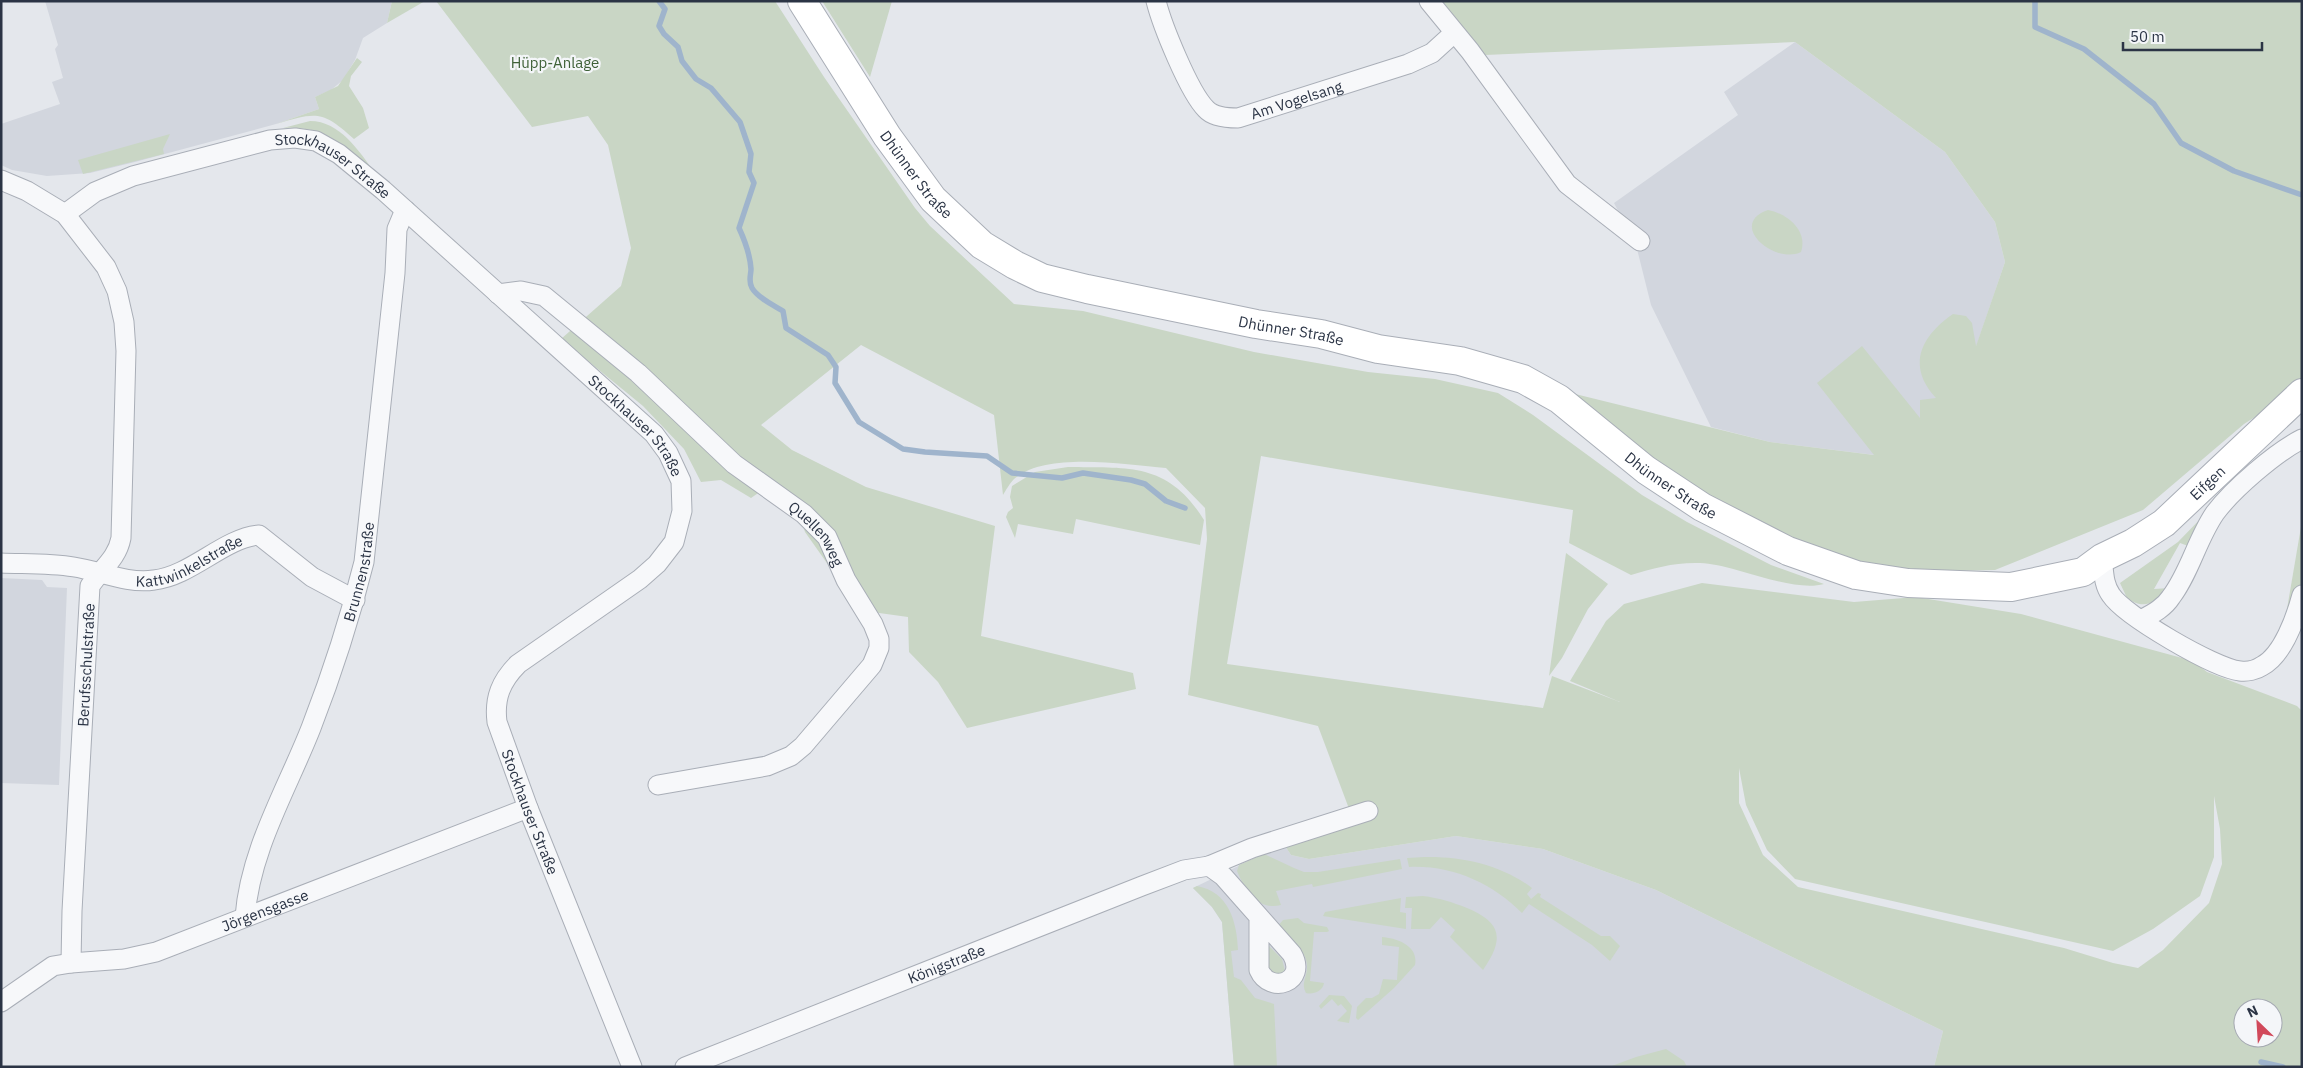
<svg xmlns="http://www.w3.org/2000/svg" width="2303" height="1068" font-family="'IBM Plex Sans',sans-serif">
<style>
.built{fill:#d2d6de}
.green{fill:#c9d6c5;fill-rule:evenodd}
.lines{fill:none;stroke-linecap:round;stroke-linejoin:round}
.stream{stroke:#9fb4cc;stroke-width:5.5}
.minor-casing{stroke:#a9aeb7;stroke-width:21}
.secondary-casing{stroke:#a9aeb7;stroke-width:30}
.minor{stroke:#f7f8fa;stroke-width:19}
.secondary{stroke:#fff;stroke-width:28}
.labels{text-anchor:middle;dominant-baseline:central;stroke-width:4.5;stroke-linejoin:round;paint-order:stroke}
.park-label{font-size:15px;fill:#3f6138;stroke:#f4f6f9}
.street-label{font-size:15px;fill:#2b3445;stroke:#f4f6f9}
</style>
<rect width="100%" height="100%" fill="#e4e7ec"/>
<g class="built">
<path d="M 45,1 L 392,1 L 387,23 L 363,38 L 355,60 L 343,80 L 331,90 L 315,97 L 319,109 L 276,124 L 135,162 L 90,173 L 47,176 L 12,170 L 1,165 L 1,124 L 60,104 L 52,82 L 63,78 L 55,49 L 58,45 Z"/>
<path d="M 1795,42 L 1945,152 L 1995,222 L 2005,262 L 1976,347 L 1921,419 L 1875,455 L 1770,442 L 1711,427 L 1651,305 L 1636,245 L 1614,203 L 1738,115 L 1724,92 Z"/>
<path d="M 1,578 L 42,580 L 47,587 L 67,588 L 59,785 L 1,783 Z"/>
<path d="M 1456,836 L 1543,849 L 1656,890 L 1943,1031 L 1934,1067 L 1234,1067 L 1222,922 L 1212,907 L 1193,888 L 1261,855 L 1285,846 L 1291,855 L 1309,859 Z"/>
</g>
<g class="green">
<path d="M 392,1 L 425,1 L 387,23 Z"/>
<path d="M 436,1 L 775,1 L 824,77 L 915,208 L 930,226 L 1014,304 L 1083,311 L 1254,352 L 1368,372 L 1435,379 L 1498,393 L 1533,415 L 1642,495 L 1687,522 L 1771,565 L 1824,584 C 1791,593 1734,564 1700,563 C 1676,562 1653,568 1631,575 L 1569,543 L 1573,510 L 1261,456 L 1227,664 L 1543,708 L 1552,676 L 1620,702 L 1570,681 L 1606,621 L 1624,604 L 1702,583 L 1854,602 L 1916,597 L 2021,614 L 2193,661 L 2207,672 L 2297,706 L 2302,711 L 2302,1067 L 1934,1067 L 1943,1031 L 1656,890 L 1543,849 L 1456,836 L 1309,859 L 1291,855 L 1285,846 L 1354,822 L 1318,726 L 1188,695 L 1207,539 L 1205,508 L 1166,468 C 1125,465 1047,451 1014,479 C 1010,483 1006,490 1003,495 L 994,415 L 861,345 L 761,425 L 792,450 L 866,487 L 995,526 L 981,636 L 1133,673 L 1136,689 L 967,728 L 938,682 L 909,652 L 908,617 L 872,612 L 843,566 L 829,566 L 805,532 L 793,494 L 771,484 L 751,498 L 721,480 L 701,482 L 684,449 L 643,406 L 561,339 L 621,286 L 631,248 L 608,145 L 588,116 L 532,127 ZM 1739,768 L 1746,805 L 1767,850 L 1795,879 L 2113,951 L 2153,929 L 2200,896 L 2214,857 L 2214,796 L 2220,829 L 2222,864 L 2209,903 L 2163,950 L 2138,968 L 2113,963 L 2064,948 L 1798,887 L 1763,855 L 1739,803 ZM 2243,1008 L 2273,1008 L 2273,1038 L 2243,1038 Z"/>
<path d="M 822,1 L 892,1 L 870,77 L 829,12 Z"/>
<path d="M 1441,1 L 2302,1 L 2302,387 L 2244,424 L 2143,510 L 1995,570 L 1946,571 L 1887,568 L 1844,558 L 1806,546 L 1704,497 L 1563,391 L 1770,442 L 1874,455 L 1817,383 L 1862,346 L 1920,418 L 1920,400 L 1936,398 C 1906,366 1921,336 1953,314 L 1966,316 L 1972,323 L 1976,346 L 2005,262 L 1995,222 L 1945,152 L 1795,42 L 1485,55 Z"/>
<path d="M 357,58 L 362,62 L 351,76 L 349,86 L 363,108 L 369,128 L 354,139 C 322,110 317,112 276,124 L 319,109 L 315,97 L 338,86 Z"/>
<path d="M 310,121 C 340,121 359,151 375,173 C 344,146 326,125 283,128 Z"/>
<path d="M 170,134 L 163,149 L 164,154 L 83,174 L 78,160 Z"/>
<path d="M 1768,210 C 1788,214 1808,231 1801,252 C 1774,265 1727,224 1768,210 Z"/>
<path d="M 1068,467 C 1129,468 1168,462 1204,520 L 1200,545 L 1076,519 L 1073,534 L 1018,524 L 1015,538 L 1006,517 L 1008,512 L 1013,508 L 1010,497 L 1012,486 L 1035,472 Z"/>
<path d="M 2208,511 L 2191,547 L 2180,543 L 2154,589 L 2170,588 C 2155,602 2145,611 2127,598 L 2120,583 L 2178,542 Z"/>
<path d="M 2302,521 L 2302,626 L 2287,609 Z"/>
<path d="M 1566,553 L 1608,584 L 1588,609 L 1562,658 L 1549,676 Z"/>
<path d="M 1264,854 L 1294,868 L 1304,872 L 1318,872 L 1400,859 L 1402,869 L 1313,887 L 1312,884 L 1276,891 L 1281,905 C 1258,911 1245,890 1237,871 L 1239,865 Z"/>
<path d="M 1424,857 C 1462,856 1502,865 1532,888 L 1527,894 L 1531,899 L 1538,893 L 1541,894 L 1540,897 L 1601,936 L 1610,936 L 1620,946 L 1610,961 L 1592,945 L 1529,904 L 1522,913 C 1492,883 1452,865 1409,867 L 1407,858 Z"/>
<path d="M 1197,886 C 1229,892 1237,922 1238,950 L 1231,951 L 1234,977 L 1241,980 L 1255,998 L 1274,1004 L 1277,1067 L 1234,1067 L 1222,922 L 1212,907 L 1193,888 Z"/>
<path d="M 1423,896 C 1439,898 1452,902 1467,908 C 1503,923 1504,940 1483,970 L 1450,937 L 1455,930 L 1441,917 L 1430,929 L 1411,929 L 1412,908 L 1405,908 L 1406,897 Z"/>
<path d="M 1401,898 L 1400,912 L 1406,913 L 1406,929 L 1323,916 L 1325,912 Z"/>
<path d="M 1298,918 L 1304,923 L 1327,927 L 1329,931 L 1327,932 L 1314,932 L 1310,981 L 1324,983 C 1323,991 1313,995 1306,993 C 1301,984 1306,979 1307,969 C 1309,951 1289,938 1278,926 L 1283,920 Z"/>
<path d="M 1382,937 C 1397,938 1419,946 1415,965 L 1394,988 L 1358,1020 L 1356,1018 L 1357,1007 L 1366,998 L 1372,998 L 1379,994 L 1383,979 L 1397,980 L 1399,947 L 1382,945 Z"/>
<path d="M 1266,943 L 1282,959 L 1285,971 L 1281,976 L 1269,974 Z"/>
<path d="M 1329,995 L 1344,996 L 1352,1006 L 1349,1023 L 1337,1021 L 1347,1011 L 1341,1004 L 1338,1006 L 1332,999 L 1321,1009 L 1319,1006 Z"/>
<path d="M 1666,1049 L 1684,1061 L 1687,1067 L 1609,1067 L 1636,1057 Z"/>
</g>
<g class="lines">
<g class="stream">
<path d="M 659,1 L 665,9 L 659,26 L 664,34 L 678,47 L 682,61 L 696,79 L 711,88 L 740,122 L 751,154 L 749,172 L 754,183 L 739,228 C 745,241 750,254 751,269 C 751,275 748,281 752,288 C 758,298 773,305 783,311 L 786,328 L 828,355 L 836,367 L 835,383 L 859,422 L 903,449 L 925,452 L 987,456 L 1012,473 L 1062,478 L 1083,473 L 1131,480 L 1145,484 L 1166,501 L 1185,508"/>
<path d="M 2035,1 L 2035,27 L 2084,49 L 2154,104 L 2181,143 L 2234,171 L 2302,195"/>
<path d="M 2261,1062 L 2283,1067"/>
</g>
<g class="minor-casing">
<g id="minor">
<path id="s1" d="M 1156,1 C 1162,25 1189,92 1206,109 C 1213,117 1228,118 1238,118 L 1408,64 L 1432,53 L 1454,33"/>
<path d="M 1429,1 L 1470,51 L 1567,184 L 1640,241"/>
<path d="M 1,180 L 27,191 L 65,214 L 106,267 L 117,291 L 124,322 L 126,351 L 121,538 C 117,559 101,569 90,586 L 72,911 L 71,963"/>
<path id="s2" d="M 65,214 L 95,192 L 133,176 L 270,140 L 295,138 L 316,141 L 339,154 L 383,190 L 654,434 L 668,453 L 681,481 L 682,511 L 674,542 L 657,564 L 640,579 L 518,664 C 501,681 494,698 497,722 L 528,808 L 632,1067"/>
<path id="s3" d="M 498,294 L 521,291 L 544,296 L 638,373 L 734,464 L 804,514 L 827,537 L 846,580 L 873,624 L 879,639 L 879,648 L 872,665 L 803,746 L 791,756 L 767,766 L 658,785"/>
<path d="M 2102,558 C 2104,571 2103,584 2111,595 C 2125,616 2214,668 2240,671 C 2247,672 2256,670 2262,666 C 2283,655 2296,617 2302,595"/>
<path id="s4" d="M 1,563 C 25,564 50,563 74,567 C 100,571 127,584 154,580 C 191,576 224,538 259,535 L 312,577 L 355,600"/>
<path d="M 2141,620 C 2152,614 2164,608 2171,597 C 2190,572 2197,539 2215,513 C 2233,489 2276,452 2302,439"/>
<path d="M 1209,866 L 1252,848 L 1368,811"/>
<path id="s5" d="M 245,917 C 250,850 287,789 311,728 C 332,674 350,618 364,562 L 395,273 L 397,229 L 405,210"/>
<path id="s6" d="M 1,1002 L 53,966 L 71,963 L 124,959 L 156,952 L 528,808"/>
<path id="s7" d="M 685,1067 L 1142,886 L 1184,870 L 1209,866 L 1223,876 L 1292,954 C 1308,982 1270,995 1259,970 L 1259,917"/>
</g>
</g>
<g class="secondary-casing">
<g id="secondary">
<path id="s8" d="M 802,1 L 887,136 L 933,199 L 982,245 L 1015,265 L 1042,278 L 1087,289 L 1256,324 L 1321,334 L 1378,349 L 1460,361 L 1523,379 L 1559,399 L 1646,470 L 1702,507 L 1788,551 L 1856,575 L 1908,583 L 2011,587 L 2083,572 L 2102,558 L 2133,543 L 2164,523 L 2302,393"/>
</g>
</g>
<use href="#minor" class="minor"/>
<use href="#secondary" class="secondary"/>
</g>
<g class="labels">
<g class="park-label">
<text x="555" y="62">Hüpp-Anlage</text>
</g>
<g class="street-label">
<text stroke="none"><textPath href="#s1" startOffset="215">Am Vogelsang</textPath></text>
<text stroke="none"><textPath href="#s2" startOffset="291">Stockhauser Straße</textPath></text>
<text stroke="none"><textPath href="#s8" startOffset="208">Dhünner Straße</textPath></text>
<text stroke="none"><textPath href="#s8" startOffset="628">Dhünner Straße</textPath></text>
<text stroke="none"><textPath href="#s2" startOffset="696">Stockhauser Straße</textPath></text>
<text stroke="none"><textPath href="#s8" startOffset="1048">Dhünner Straße</textPath></text>
<text stroke="none"><textPath href="#s8" startOffset="1638">Eifgen</textPath></text>
<text stroke="none"><textPath href="#s3" startOffset="410">Quellenweg</textPath></text>
<text stroke="none"><textPath href="#s4" startOffset="194">Kattwinkelstraße</textPath></text>
<text stroke="none"><textPath href="#s5" startOffset="365">Brunnenstraße</textPath></text>
<text transform="translate(86 665) rotate(-87)">Berufsschulstraße</text>
<text stroke="none"><textPath href="#s2" startOffset="1190">Stockhauser Straße</textPath></text>
<text stroke="none"><textPath href="#s6" startOffset="284">Jörgensgasse</textPath></text>
<text stroke="none"><textPath href="#s7" startOffset="281">Königstraße</textPath></text>
</g>
</g>
<rect width="2303" height="1068" fill="none" stroke="#2b3445" stroke-width="5"/>
<g transform="translate(2258 1023) rotate(335)"><circle r="24" fill="#f4f6f9" stroke="#a4a8b1"/>
<path d="M0-4L9 19L0 12L-9 19Z" fill="#d1495b"/>
<text y="-8" font-size="14" font-weight="bold" text-anchor="middle" fill="#2b3445">N</text>
</g>
<path d="M2123 42v8h139v-8" fill="none" stroke="#2b3445" stroke-width="2.5"/>
<text x="2130" y="42" font-size="15" fill="#2b3445" stroke="#f4f6f9" stroke-width="4" paint-order="stroke">50 m</text>
</svg>
